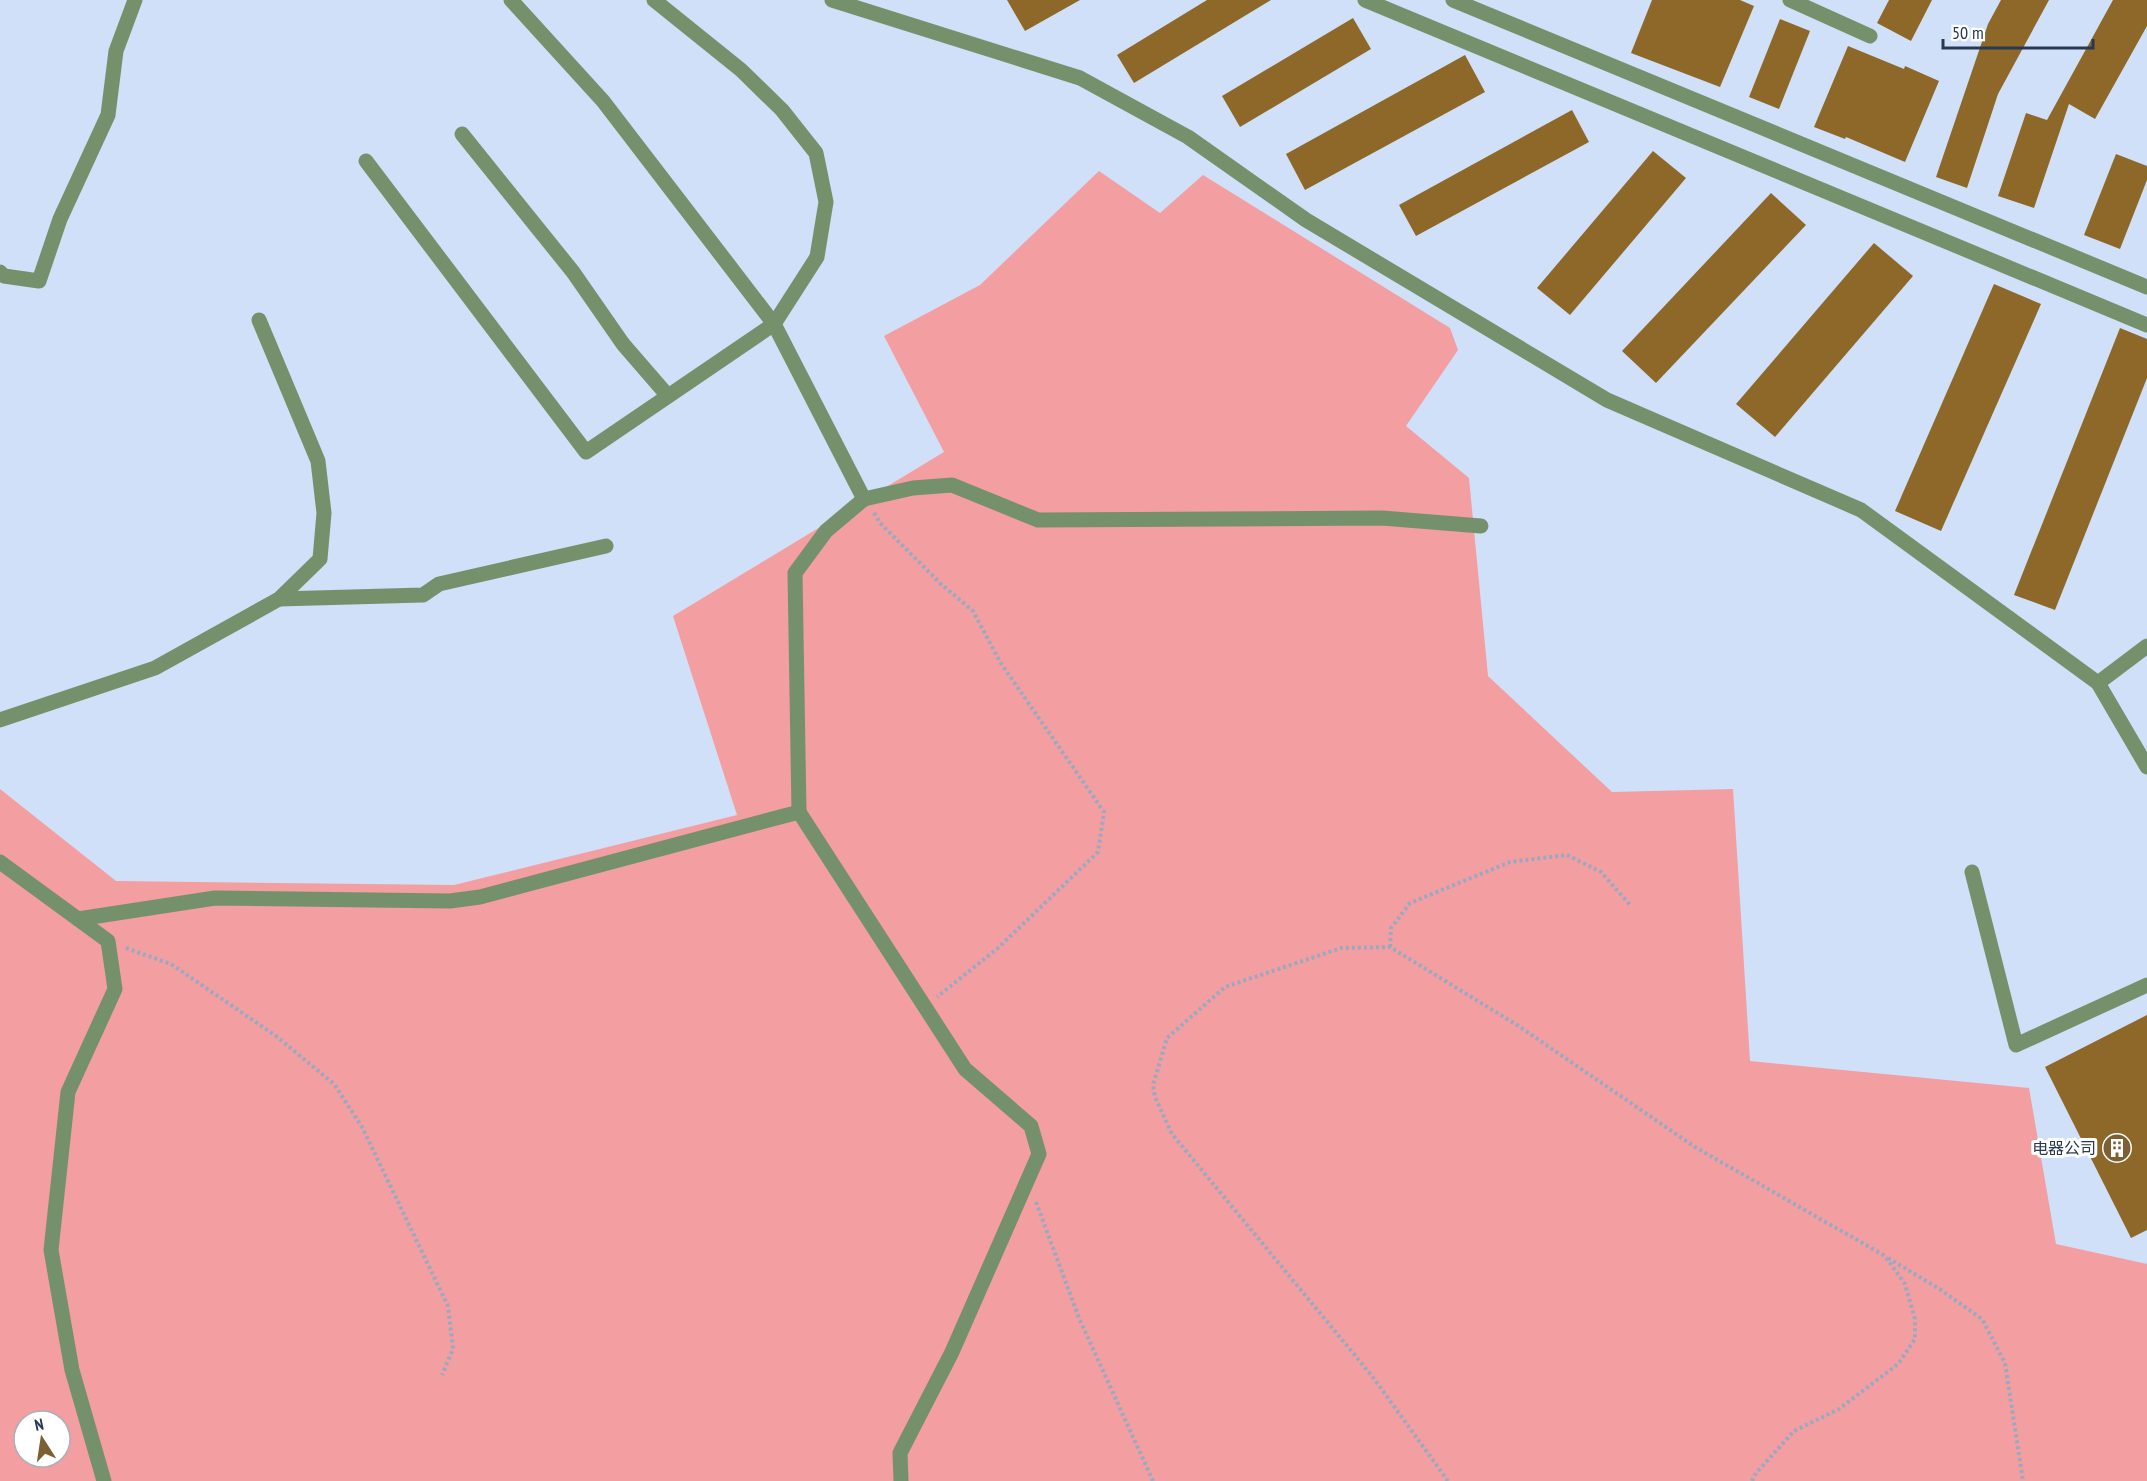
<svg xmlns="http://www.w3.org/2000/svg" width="2147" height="1481" font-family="'PT Sans Narrow','Noto Sans SC',sans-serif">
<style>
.green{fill:#f39ea1;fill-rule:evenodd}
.building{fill:#8d6828}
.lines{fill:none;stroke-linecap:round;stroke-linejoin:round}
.path{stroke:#99a9c1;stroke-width:4;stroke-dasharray:3 3;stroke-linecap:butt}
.minor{stroke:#75916c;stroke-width:15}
.labels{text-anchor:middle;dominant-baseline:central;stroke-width:6;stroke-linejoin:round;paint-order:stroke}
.poi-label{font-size:16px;fill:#293950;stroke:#fff;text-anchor:end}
</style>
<rect width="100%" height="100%" fill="#d0e0f8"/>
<path class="green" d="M 1099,171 L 1160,213 L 1203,175 L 1450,328 L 1458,350 L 1406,426 L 1469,478 L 1488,676 L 1612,792 L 1733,789 L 1750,1061 L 2029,1088 L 2056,1244 L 2147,1264 L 2147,1481 L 0,1481 L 0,789 L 116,881 L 454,885 L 737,815 L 673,616 L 944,452 L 884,336 L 980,285 ZM 24,1421 L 60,1421 L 60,1457 L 24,1457 Z"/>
<g class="building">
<path d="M 1007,0 L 1080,0 L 1025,31 Z"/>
<path d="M 1207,0 L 1271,0 L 1134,83 L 1117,55 Z"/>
<path d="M 1652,0 L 1740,0 L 1754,6 L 1720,87 L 1631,53 Z"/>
<path d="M 1889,0 L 1932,0 L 1911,41 L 1877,23 Z"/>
<path d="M 2001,0 L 2049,0 L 1998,94 L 1967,188 L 1936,177 L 1988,24 Z"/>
<path d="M 2113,0 L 2147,0 L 2147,26 L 2095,119 L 2069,104 L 2034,208 L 1998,196 L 2026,113 L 2047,120 Z"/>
<path d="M 1353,18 L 1371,49 L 1240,127 L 1222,96 Z"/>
<path d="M 1780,19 L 1810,31 L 1779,109 L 1749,97 Z"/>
<path d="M 1848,46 L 1904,69 L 1905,66 L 1939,81 L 1905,162 L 1846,137 L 1845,139 L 1814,127 Z"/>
<path d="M 1465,55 L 1485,92 L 1305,190 L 1286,154 Z"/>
<path d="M 1572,110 L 1589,142 L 1416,236 L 1399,205 Z"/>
<path d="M 1653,151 L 1686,178 L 1570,315 L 1537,288 Z"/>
<path d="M 2116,154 L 2147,166 L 2147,180 L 2120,249 L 2084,235 Z"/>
<path d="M 1771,193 L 1806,225 L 1656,383 L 1622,351 Z"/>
<path d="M 1874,243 L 1913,276 L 1775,437 L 1736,404 Z"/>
<path d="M 1994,284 L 2041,304 L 1941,531 L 1895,511 Z"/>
<path d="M 2120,328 L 2147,339 L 2147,378 L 2055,610 L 2014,595 Z"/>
<path d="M 2147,1015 L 2147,1230 L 2131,1238 L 2045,1067 Z"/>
</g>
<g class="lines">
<g class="path">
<path d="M 874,513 L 880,523 L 941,584 L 973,611 L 1000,662 L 1104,812 L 1098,852 L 998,948 L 937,997"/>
<path d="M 1390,947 L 1391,928 L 1410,903 L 1510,862 L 1567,855 L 1601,872 L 1631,906"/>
<path d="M 126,948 L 171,964 L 276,1036 L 334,1084 L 362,1127 L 448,1306 L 453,1349 L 442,1375"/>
<path d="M 1036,1202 L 1079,1318 L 1153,1481"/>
<path d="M 1888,1258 L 1941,1290 L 1982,1319 L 2005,1363 L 2023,1481"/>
<path d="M 1448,1481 L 1372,1376 L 1172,1134 L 1155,1097 L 1153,1085 L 1167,1038 L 1225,987 L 1341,948 L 1390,947 L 1517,1025 L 1695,1147 L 1885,1256 L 1905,1284 L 1915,1319 L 1915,1339 L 1898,1364 L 1839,1409 L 1794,1431 L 1756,1473 L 1752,1481"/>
</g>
<g class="minor">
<path d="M 511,0 L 603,101 L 774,324 L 864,499"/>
<path d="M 832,0 L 1080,78 L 1188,137 L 1306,220 L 1607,400 L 1861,510 L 2098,683 L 2147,767"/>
<path d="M 1365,0 L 2147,325"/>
<path d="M 1453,0 L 2147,287"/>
<path d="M 1790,0 L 1870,36"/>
<path d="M 462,134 L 573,272 L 623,344 L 668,396"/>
<path d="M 366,161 L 586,452 L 774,324 L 817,257 L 826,202 L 816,153 L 782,110 L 741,70 L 654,0"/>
<path d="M 0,272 L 4,276 L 39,281 L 60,219 L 108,115 L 116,51 L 135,0"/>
<path d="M 279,599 L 423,595 L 439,584 L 606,546"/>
<path d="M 2098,683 L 2147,646"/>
<path d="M 0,720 L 155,668 L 279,599 L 320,559 L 324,513 L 318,461 L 259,320"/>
<path d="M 799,812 L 965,1069 L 1031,1126 L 1039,1154 L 952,1352 L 900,1453 L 901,1481"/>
<path d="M 0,862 L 108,941 L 115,989 L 68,1092 L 51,1250 L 72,1370 L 104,1481"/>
<path d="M 1972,872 L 2016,1045 L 2147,985"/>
<path d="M 78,919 L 215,898 L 450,901 L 480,897 L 799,812 L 795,573 L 826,531 L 864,499 L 913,488 L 952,485 L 1038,520 L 1382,518 L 1481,526"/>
</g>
</g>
<defs>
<g id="building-disc" transform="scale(1.5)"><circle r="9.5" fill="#7c6033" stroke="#fff"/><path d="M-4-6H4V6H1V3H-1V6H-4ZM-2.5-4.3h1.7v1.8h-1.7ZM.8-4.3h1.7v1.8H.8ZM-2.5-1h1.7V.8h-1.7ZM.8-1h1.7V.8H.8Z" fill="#fff"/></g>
</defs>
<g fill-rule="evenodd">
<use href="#building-disc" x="2117" y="1148"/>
</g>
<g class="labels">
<g class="poi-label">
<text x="2096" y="1148">电器公司</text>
</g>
</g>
<g transform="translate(42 1439) rotate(348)"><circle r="28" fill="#ffffff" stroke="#a9b0b9" stroke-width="1.5"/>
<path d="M0-4.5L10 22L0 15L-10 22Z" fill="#7c6033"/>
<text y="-9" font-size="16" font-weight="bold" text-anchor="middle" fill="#293950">N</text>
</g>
<path d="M1943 39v9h150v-9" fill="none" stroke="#293950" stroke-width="3"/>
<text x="1952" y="39" font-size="18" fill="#293950" stroke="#ffffff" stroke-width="4.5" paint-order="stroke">50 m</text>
</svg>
